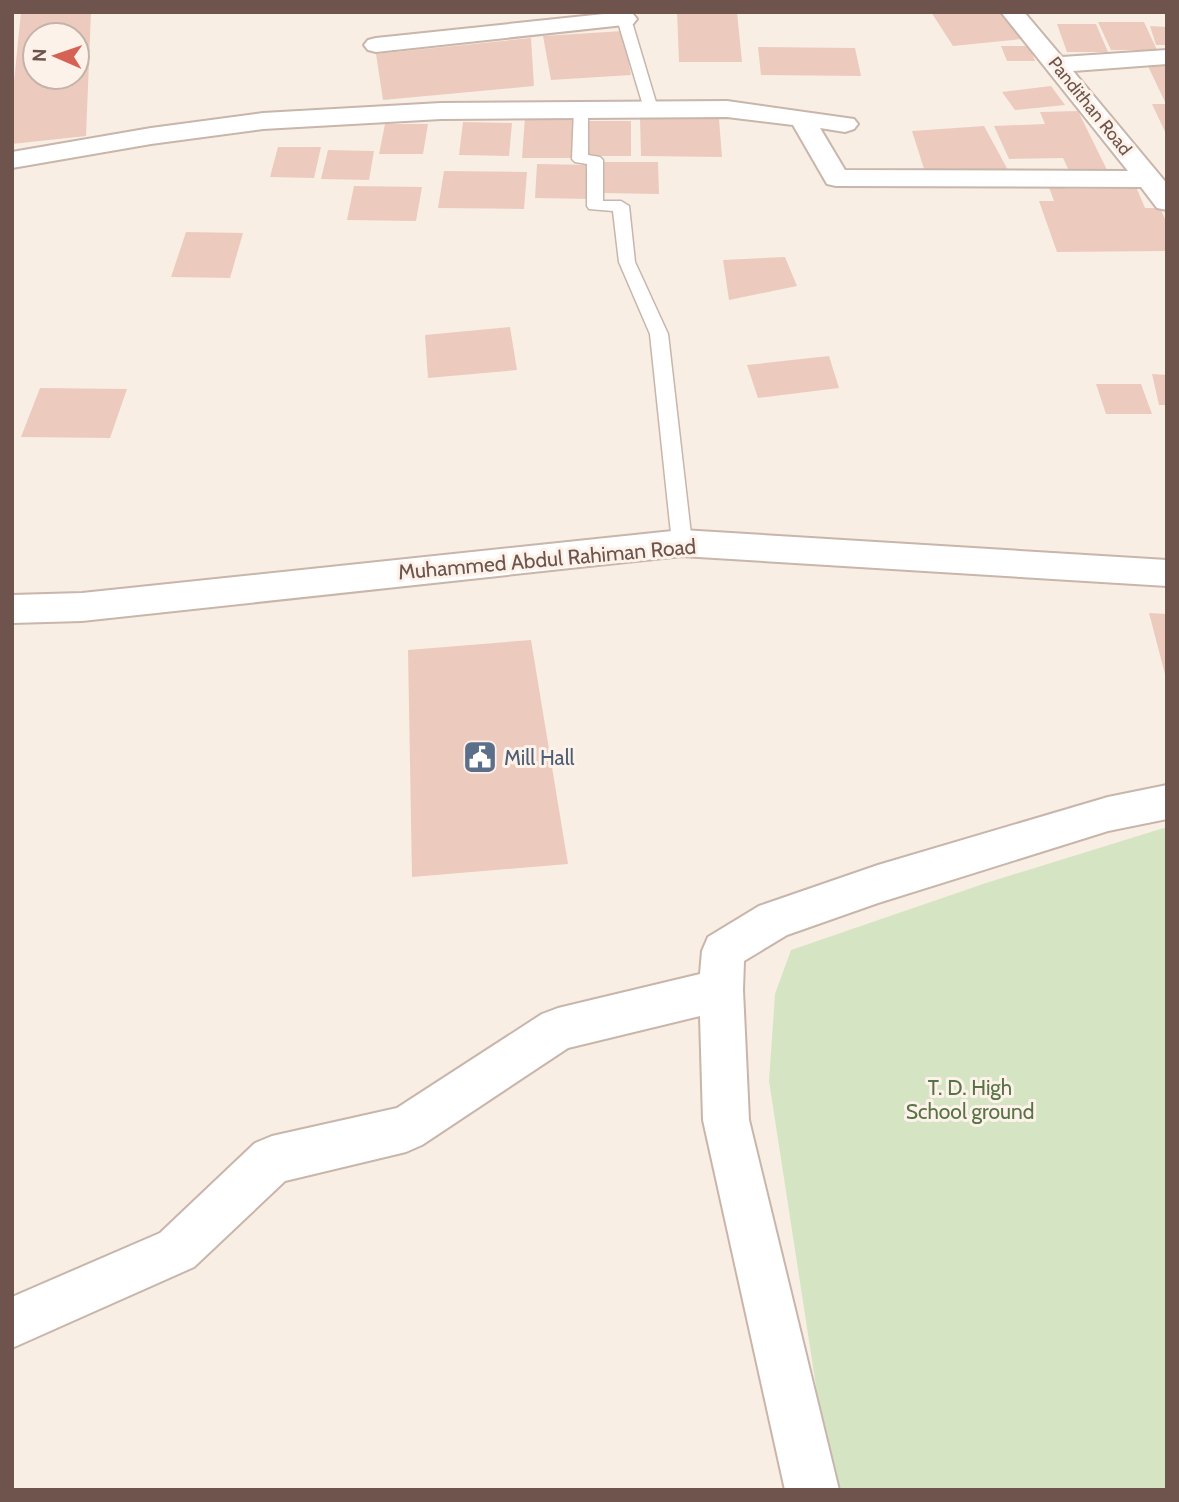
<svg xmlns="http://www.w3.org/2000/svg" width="1179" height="1502" font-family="Cabin,sans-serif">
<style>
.green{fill:#d5e5c4}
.building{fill:#eccbbe;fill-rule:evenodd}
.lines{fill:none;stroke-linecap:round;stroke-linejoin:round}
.lane-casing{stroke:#c8b5ab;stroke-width:3}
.street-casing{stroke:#c8b5ab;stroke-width:4}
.lane{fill:#fff;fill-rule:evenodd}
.street{fill:#fff;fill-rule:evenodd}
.labels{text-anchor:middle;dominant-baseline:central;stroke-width:6;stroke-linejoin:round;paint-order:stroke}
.far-street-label{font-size:18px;fill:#6e544c;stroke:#fdf2e9}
.street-label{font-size:21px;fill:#6e544c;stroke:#fdf2e9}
.service-label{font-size:21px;fill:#4e5e75;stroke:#fdf2e9;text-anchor:start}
.park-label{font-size:21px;fill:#587346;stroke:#fdf2e9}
</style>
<rect width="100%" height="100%" fill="#f9eee3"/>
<path class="green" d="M 1167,827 L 1167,1490 L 841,1490 L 824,1438 L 769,1081 L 775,994 L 791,950 L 989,882 Z"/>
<g class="building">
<path d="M 21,12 L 91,12 L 86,136 L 12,144 L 12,102 ZM 35,35 L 77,35 L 77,77 L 35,77 Z"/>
<path d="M 677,12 L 737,12 L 742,62 L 679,62 Z"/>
<path d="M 931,12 L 1002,12 L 1022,39 L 953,46 Z"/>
<path d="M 1098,22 L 1144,22 L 1157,50 L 1111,50 Z"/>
<path d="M 1057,24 L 1096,24 L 1108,52 L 1067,52 Z"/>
<path d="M 1150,26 L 1167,27 L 1167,45 L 1156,45 Z"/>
<path d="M 623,31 L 631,75 L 551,80 L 543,36 Z"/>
<path d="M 531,38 L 534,86 L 383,100 L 376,54 Z"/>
<path d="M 1001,46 L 1029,46 L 1035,61 L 1007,61 Z"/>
<path d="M 758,47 L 855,48 L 861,76 L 761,75 Z"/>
<path d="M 1146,62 L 1167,62 L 1167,136 L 1152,104 L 1166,104 Z"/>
<path d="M 1051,86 L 1065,105 L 1015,110 L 1002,92 Z"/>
<path d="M 1078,111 L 1109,174 L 1071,175 L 1063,158 L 1009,159 L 994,126 L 1045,124 L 1040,112 Z"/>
<path d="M 525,117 L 576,118 L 574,158 L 522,158 Z"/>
<path d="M 640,118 L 719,119 L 722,157 L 641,156 Z"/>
<path d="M 586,121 L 631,121 L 631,156 L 585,156 Z"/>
<path d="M 463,122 L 512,123 L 509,156 L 459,155 Z"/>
<path d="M 385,124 L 428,124 L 423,154 L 379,154 Z"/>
<path d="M 984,126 L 1009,172 L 925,172 L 912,131 Z"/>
<path d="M 278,147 L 321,147 L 314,178 L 270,177 Z"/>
<path d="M 328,150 L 374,151 L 369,180 L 321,179 Z"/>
<path d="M 601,162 L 658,162 L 659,194 L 600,193 Z"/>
<path d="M 537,164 L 591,165 L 590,199 L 535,198 Z"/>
<path d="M 444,171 L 527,172 L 524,209 L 438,208 Z"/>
<path d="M 1047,182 L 1063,182 L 1065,189 L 1137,189 L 1145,208 L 1160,208 L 1167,223 L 1167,251 L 1057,252 L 1039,201 L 1054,201 Z"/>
<path d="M 354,186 L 422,187 L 416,221 L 347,220 Z"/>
<path d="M 186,232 L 243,233 L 230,278 L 171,277 Z"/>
<path d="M 785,257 L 797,286 L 729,300 L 723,260 Z"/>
<path d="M 510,327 L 517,370 L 428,378 L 425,335 Z"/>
<path d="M 829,356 L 839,388 L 758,398 L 747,365 Z"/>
<path d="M 1152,374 L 1167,375 L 1167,405 L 1159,405 Z"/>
<path d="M 1096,384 L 1141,384 L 1152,414 L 1106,414 Z"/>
<path d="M 40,388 L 127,389 L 110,438 L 21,437 Z"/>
<path d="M 1149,613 L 1167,614 L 1167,677 L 1166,678 Z"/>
<path d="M 531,640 L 568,864 L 412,877 L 408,650 Z"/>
</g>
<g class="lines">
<g class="lane-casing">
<g id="lane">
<path d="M 615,12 L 629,12 L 658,109 L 656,112 L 646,112 L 644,109 Z"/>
<path d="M 581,105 L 588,109 L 588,155 L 600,157 L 603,160 L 603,201 L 621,201 L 629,206 L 635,262 L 668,334 L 692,543 L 689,548 L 682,551 L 675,548 L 672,543 L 650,334 L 619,262 L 613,211 L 589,209 L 587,206 L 587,164 L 575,162 L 572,159 L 574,109 Z"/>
</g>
</g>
<g class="street-casing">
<g id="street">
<path d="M 623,12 L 633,14 L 637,19 L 633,24 L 376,52 L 368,50 L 364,45 L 368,40 L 376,38 Z"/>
<path d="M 1001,12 L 1024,12 L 1062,57 L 1167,50 L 1167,64 L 1073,71 L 1163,179 L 1167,184 L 1167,210 L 1157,208 L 1141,187 L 836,186 L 827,184 L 793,125 L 727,117 L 441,119 L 263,129 L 151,144 L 12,168 L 12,152 L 151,128 L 263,113 L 441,103 L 727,101 L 854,119 L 858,124 L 854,129 L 845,132 L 820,128 L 845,170 L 1128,171 Z"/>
<path d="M 682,530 L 1167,560 L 1167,586 L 682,556 L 82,621 L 12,623 L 12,595 L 82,593 Z"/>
<path d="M 1167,785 L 1167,819 L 1108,831 L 878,903 L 787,935 L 744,961 L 743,990 L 749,1120 L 839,1490 L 785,1490 L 703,1120 L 700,1016 L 568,1048 L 422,1145 L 406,1152 L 285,1181 L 194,1267 L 12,1348 L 12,1297 L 160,1233 L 255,1143 L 272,1136 L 397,1108 L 542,1014 L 558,1008 L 700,974 L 702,951 L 708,937 L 759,906 L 878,865 L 1108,797 Z"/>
</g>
</g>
<use href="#lane" class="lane"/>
<use href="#street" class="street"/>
</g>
<defs>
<g id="civic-square" transform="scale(1.75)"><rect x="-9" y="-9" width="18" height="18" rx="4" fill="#5c6f8a" stroke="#fdf2e9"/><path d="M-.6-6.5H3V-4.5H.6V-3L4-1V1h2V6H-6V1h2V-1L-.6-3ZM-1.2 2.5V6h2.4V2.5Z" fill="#fff"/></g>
</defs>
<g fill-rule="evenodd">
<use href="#civic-square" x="480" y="757"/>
</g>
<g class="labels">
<g class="far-street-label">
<text transform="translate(1090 106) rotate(51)">Pandithan Road</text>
</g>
<g class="street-label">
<text transform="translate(547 559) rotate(-5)">Muhammed Abdul Rahiman Road</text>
</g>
<g class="service-label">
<text x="504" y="757">Mill Hall</text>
</g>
<g class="park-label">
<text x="970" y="1087">T. D. High<tspan x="970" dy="24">School ground</tspan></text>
</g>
</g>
<rect width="1179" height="1502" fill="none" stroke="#6e544c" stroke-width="28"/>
<g transform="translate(56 56) rotate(272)"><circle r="33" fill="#fdf2e9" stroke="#c4b3aa" stroke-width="2"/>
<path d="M0-5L12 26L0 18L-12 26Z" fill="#d66255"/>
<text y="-10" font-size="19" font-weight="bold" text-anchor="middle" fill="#6e544c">N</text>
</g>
</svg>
